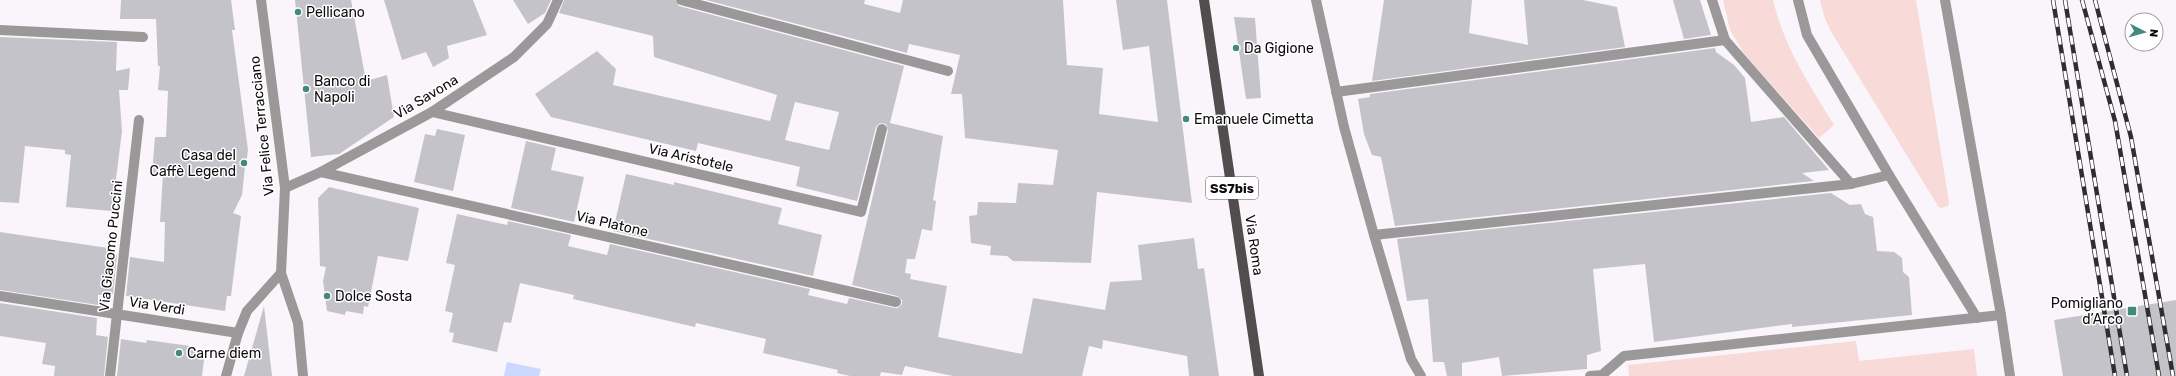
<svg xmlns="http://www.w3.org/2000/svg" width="2176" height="376" font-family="Rubik,sans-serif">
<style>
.green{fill:#f8dad8}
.water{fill:#cad9fd}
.building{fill:#c5c3ca;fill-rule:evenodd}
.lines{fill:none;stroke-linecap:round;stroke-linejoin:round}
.minor{stroke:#9b9899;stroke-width:10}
.major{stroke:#514c4e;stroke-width:10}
.rail-casing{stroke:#2f2d2f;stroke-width:4.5}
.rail{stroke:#fff;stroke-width:3;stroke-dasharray:9;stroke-linecap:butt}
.poi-dot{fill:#44897e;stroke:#fff;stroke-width:1.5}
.labels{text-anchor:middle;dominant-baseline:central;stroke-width:3;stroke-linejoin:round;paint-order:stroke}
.shield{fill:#fff;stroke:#565456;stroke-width:1}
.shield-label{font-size:13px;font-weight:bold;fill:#0d0b0d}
.poi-label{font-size:14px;fill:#0d0b0d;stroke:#fff;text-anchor:start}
.street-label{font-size:14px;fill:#0d0b0d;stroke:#fff}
</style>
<rect width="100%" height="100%" fill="#faf5fa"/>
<g class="green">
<path d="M 1723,0 L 1773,0 C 1785,49 1808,82 1834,125 L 1819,138 L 1744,54 L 1730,30 Z"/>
<path d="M 1820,0 L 1916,0 L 1949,202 L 1948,206 L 1941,208 L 1938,206 L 1830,30 L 1824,16 Z"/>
<path d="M 1856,341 L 1859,361 L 1974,349 L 1977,376 L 1629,376 L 1628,365 Z"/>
</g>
<path class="water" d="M 507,362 L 541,369 L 539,376 L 504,376 Z"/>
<g class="building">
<path d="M 121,0 L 231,0 L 235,30 L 232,30 L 248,150 L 246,165 L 238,165 L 245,167 L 242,195 L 233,213 L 241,216 L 231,296 L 227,296 L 225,311 L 126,296 L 130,257 L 164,262 L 165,222 L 160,222 L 163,174 L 152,174 L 155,137 L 166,137 L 168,91 L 158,90 L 160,66 L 158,66 L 156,19 L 120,19 Z"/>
<path d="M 295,0 L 351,0 L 366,81 L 387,75 L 394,117 L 339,154 L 311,157 Z"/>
<path d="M 384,0 L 473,0 L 487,35 L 447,46 L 449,58 L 433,67 L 426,52 L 402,60 Z"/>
<path d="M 513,0 L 551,0 L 545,13 L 528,24 Z"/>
<path d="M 564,0 L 675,0 L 679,6 L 904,66 L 890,123 L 943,136 L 933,200 L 936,201 L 932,231 L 922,229 L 915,259 L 907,259 L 905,273 L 911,274 L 910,279 L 947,286 L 938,337 L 1022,354 L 1033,298 L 1105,310 L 1110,282 L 1142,280 L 1138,245 L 1194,238 L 1198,269 L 1204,268 L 1219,376 L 1189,376 L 1187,356 L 1103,340 L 1102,349 L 1089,346 L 1082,376 L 953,376 L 905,366 L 902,375 L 881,372 L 880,376 L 850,376 L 837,373 L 838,370 L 763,353 L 766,339 L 696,323 L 695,327 L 573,299 L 574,295 L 520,283 L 511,323 L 504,322 L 497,352 L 452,342 L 454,333 L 449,332 L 453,313 L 445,311 L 455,265 L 446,263 L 457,214 L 507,225 L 508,221 L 571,235 L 568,246 L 607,255 L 610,244 L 810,289 L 808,295 L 847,304 L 849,298 L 895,308 L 898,308 L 902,304 L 902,300 L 897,296 L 852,285 L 888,131 L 886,124 L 880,123 L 876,127 L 857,201 L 796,186 L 800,167 L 698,143 L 696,151 L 551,117 L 535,94 L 597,51 L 616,69 L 613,85 L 770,121 L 777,95 L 654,57 L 653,36 L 559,13 ZM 795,102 L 839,112 L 829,150 L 785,140 Z"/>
<path d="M 706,0 L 865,0 L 864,4 L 900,13 L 903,0 L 1063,0 L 1067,65 L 1103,68 L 1099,114 L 1158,122 L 1149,46 L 1123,50 L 1116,0 L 1167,0 L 1192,203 L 1097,192 L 1091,263 L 1013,261 L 1007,256 L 990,255 L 991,246 L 971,243 L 969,216 L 977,215 L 978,202 L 1016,203 L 1018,183 L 1053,185 L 1058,150 L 965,138 L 962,94 L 951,94 L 960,55 L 909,44 L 907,53 Z"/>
<path d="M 1384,0 L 1472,0 L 1469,33 L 1528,45 L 1524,0 L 1583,0 L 1617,7 L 1625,47 L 1372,81 Z"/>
<path d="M 1673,0 L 1700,0 L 1711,35 L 1684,39 Z"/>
<path d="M 1234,17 L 1255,18 L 1261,98 L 1246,99 Z"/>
<path d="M 0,37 L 117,42 L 116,71 L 130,68 L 128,90 L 119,90 L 122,131 L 112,211 L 66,207 L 71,155 L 65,154 L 65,150 L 25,146 L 19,203 L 0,202 Z"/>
<path d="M 1715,48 L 1716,52 L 1734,65 L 1745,78 L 1751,122 L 1784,117 L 1829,170 L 1802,173 L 1814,181 L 1395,226 L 1381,157 L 1372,155 L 1364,134 L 1358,99 L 1370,97 L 1370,94 Z"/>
<path d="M 437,129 L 465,135 L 453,191 L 414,182 L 425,134 L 435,136 Z"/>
<path d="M 526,141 L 556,148 L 551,170 L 584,177 L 574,222 L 511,208 Z"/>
<path d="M 626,174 L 674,185 L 674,182 L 782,208 L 778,224 L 822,235 L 813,276 L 613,231 Z"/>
<path d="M 329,187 L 419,208 L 408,261 L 378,256 L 368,307 L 364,306 L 363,314 L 346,311 L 345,315 L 327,311 L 323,281 L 326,267 L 320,266 L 318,198 Z"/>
<path d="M 1831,193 L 1850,205 L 1861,204 L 1865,214 L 1873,217 L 1877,251 L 1894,252 L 1902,258 L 1903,272 L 1909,277 L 1912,315 L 1792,327 L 1792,324 L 1654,342 L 1645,264 L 1593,269 L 1601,351 L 1587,355 L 1587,369 L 1502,376 L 1499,357 L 1462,363 L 1462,376 L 1447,376 L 1444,362 L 1433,362 L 1428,299 L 1407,301 L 1397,239 Z"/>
<path d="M 0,232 L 108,248 L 111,254 L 117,255 L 113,294 L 102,292 L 102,295 L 98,295 L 98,305 L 0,290 Z"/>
<path d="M 2176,300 L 2176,376 L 2063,376 L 2054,320 Z"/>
<path d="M 0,303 L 97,318 L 96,335 L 108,337 L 104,376 L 54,376 L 55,366 L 42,364 L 46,343 L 0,336 Z"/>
<path d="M 264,306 L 272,376 L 244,376 Z"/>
<path d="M 121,339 L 146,343 L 147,340 L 190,346 L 189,349 L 205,352 L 202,376 L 117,376 Z"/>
</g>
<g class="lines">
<g class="minor">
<path d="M 261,0 L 285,188 L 281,273 L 298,323 L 303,376"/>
<path d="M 681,0 L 948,71"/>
<path d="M 1316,0 L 1344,127 L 1374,235 L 1411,359 L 1421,376"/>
<path d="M 1712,0 L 1725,40 L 1851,184"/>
<path d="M 1798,0 L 1807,35 L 1889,175 L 1977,318"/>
<path d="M 1945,0 L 2001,315 L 2010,376"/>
<path d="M 0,30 L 143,37"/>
<path d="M 1336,92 L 1725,40"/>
<path d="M 432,112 L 861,212 L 882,129"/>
<path d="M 321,172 L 896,302"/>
<path d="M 285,188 L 321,172 L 432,112 L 514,57 L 547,24 L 558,0"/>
<path d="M 1374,235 L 1851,184 L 1889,175"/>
<path d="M 0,296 L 238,333"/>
<path d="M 110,376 L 139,120"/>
<path d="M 226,376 L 238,333 L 247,311 L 281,273"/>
<path d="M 1590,376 L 1602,375 L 1624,356 L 2001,315"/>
</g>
<path class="major" d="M 1204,0 L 1259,376"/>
<g class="rail-casing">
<g id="rail">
<path d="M 2053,0 L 2115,376"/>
<path d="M 2065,0 L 2127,376"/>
<path d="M 2082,0 L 2115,121 L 2159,376"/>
<path d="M 2095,0 L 2131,137 L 2173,376"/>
</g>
</g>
<use href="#rail" class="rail"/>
</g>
<g class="poi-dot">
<circle cx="298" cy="12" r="4"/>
<circle cx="1236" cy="48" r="4"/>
<circle cx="306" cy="89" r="4"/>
<circle cx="1186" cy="119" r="4"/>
<circle cx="244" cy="163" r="4"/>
<circle cx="327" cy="296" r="4"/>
<rect x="2127" y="306" width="10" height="10" rx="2"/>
<circle cx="179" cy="353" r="4"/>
</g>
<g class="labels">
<rect class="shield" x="1206" y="177" width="52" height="22" rx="3"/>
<g class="shield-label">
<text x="1232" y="188">SS7bis</text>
</g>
<g class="poi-label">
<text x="306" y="12">Pellicano</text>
<text x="1244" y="48">Da Gigione</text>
<text x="314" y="81">Banco di<tspan x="314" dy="16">Napoli</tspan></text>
<text x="1194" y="119">Emanuele Cimetta</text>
<text x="236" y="155" text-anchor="end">Casa del<tspan x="236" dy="16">Caffè Legend</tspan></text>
<text x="335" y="296">Dolce Sosta</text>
<text x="2123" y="303" text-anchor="end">Pomigliano<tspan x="2123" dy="16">d’Arco</tspan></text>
<text x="187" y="353">Carne diem</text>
</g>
<g class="street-label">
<text transform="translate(426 97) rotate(-31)">Via Savona</text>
<text transform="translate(262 126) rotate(-96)">Via Felice Terracciano</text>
<text transform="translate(691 158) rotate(13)">Via Aristotele</text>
<text transform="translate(612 224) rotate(13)">Via Platone</text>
<text transform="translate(1254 245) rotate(82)">Via Roma</text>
<text transform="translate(111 246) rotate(-84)">Via Giacomo Puccini</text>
<text transform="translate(157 306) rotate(9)">Via Verdi</text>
</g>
</g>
<g transform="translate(2144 32) rotate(96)"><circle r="19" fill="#ffffff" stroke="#9e9d9e"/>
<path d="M0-3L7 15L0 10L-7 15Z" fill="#44897e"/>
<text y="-6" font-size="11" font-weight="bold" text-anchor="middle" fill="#0d0b0d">N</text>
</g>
</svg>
